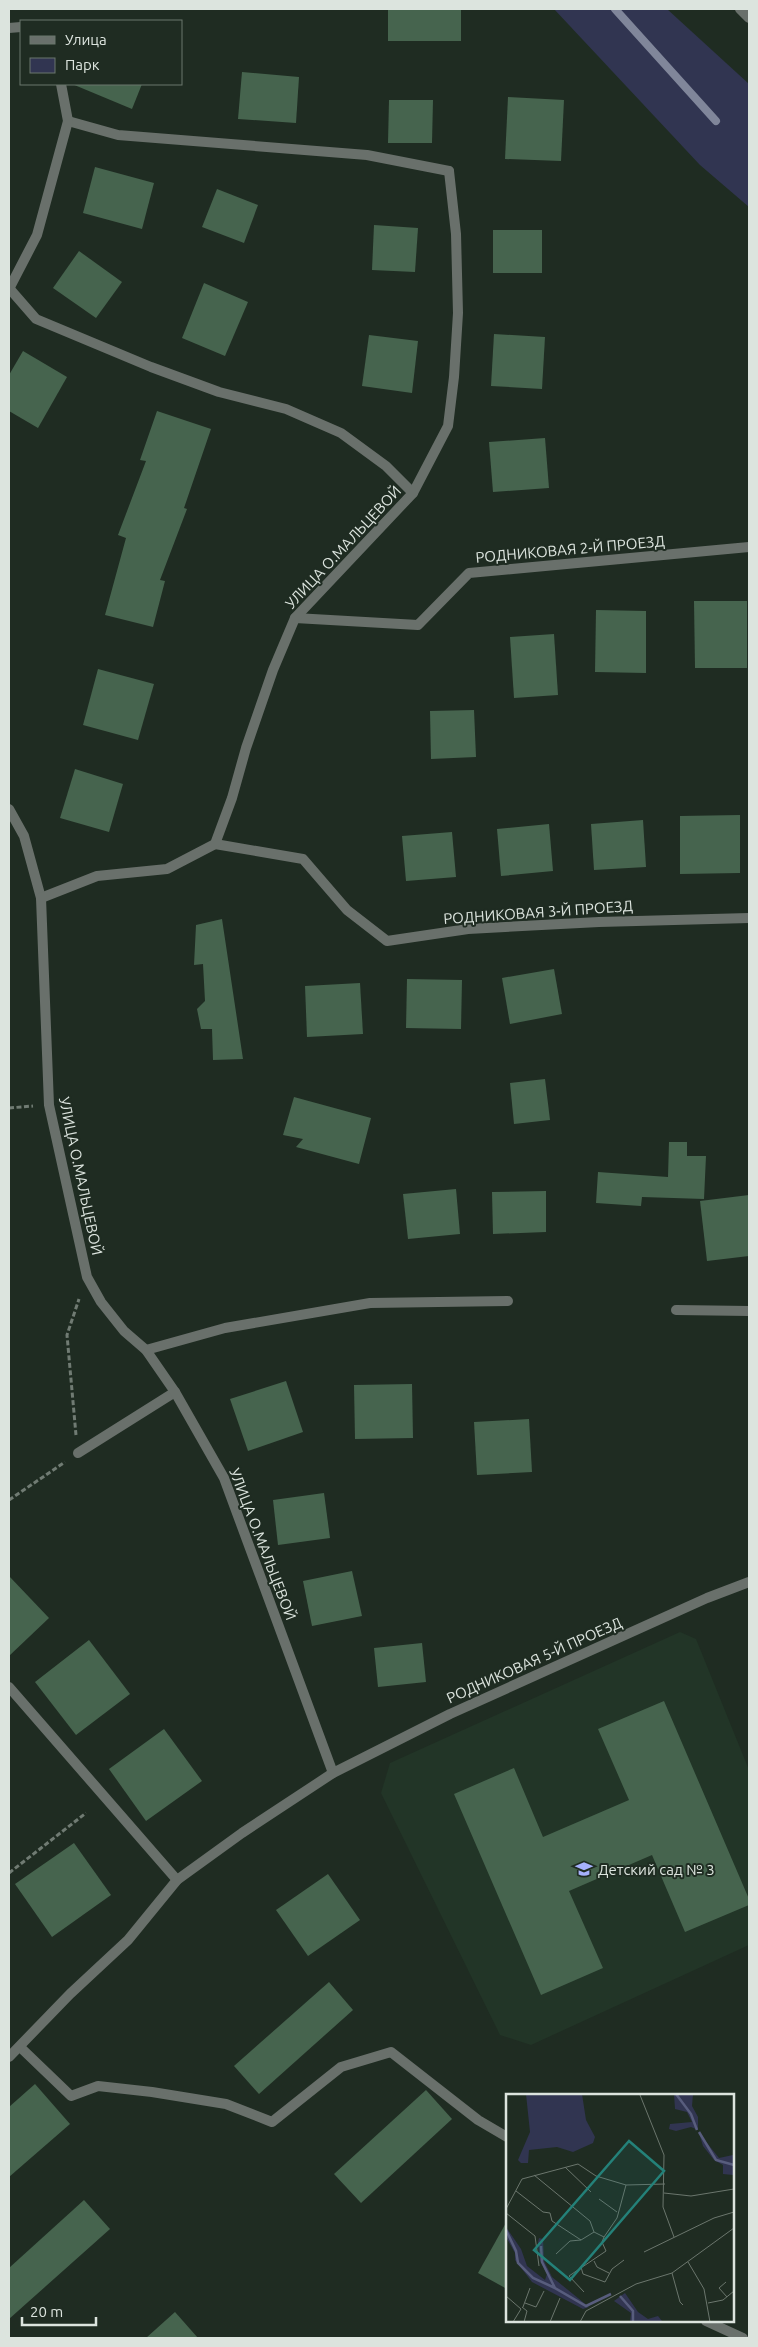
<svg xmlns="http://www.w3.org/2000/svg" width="758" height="2347" font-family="Ubuntu,sans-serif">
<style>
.built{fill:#223527}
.green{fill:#313551}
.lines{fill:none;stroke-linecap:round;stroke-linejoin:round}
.stream{stroke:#80869a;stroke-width:8}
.building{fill:#46644e}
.path{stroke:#707b73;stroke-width:3;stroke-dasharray:5 2.5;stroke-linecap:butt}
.lane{stroke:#69706b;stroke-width:10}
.street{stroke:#69706b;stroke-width:10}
.labels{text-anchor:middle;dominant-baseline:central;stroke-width:4;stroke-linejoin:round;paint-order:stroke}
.street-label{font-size:15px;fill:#dce4de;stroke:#1f2c22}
.poi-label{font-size:15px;fill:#dce4de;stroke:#1f2c22;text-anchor:start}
.inset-river{fill:none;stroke:#585d7d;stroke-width:2.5}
.inset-road{fill:none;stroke:#6b766d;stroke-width:1}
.view{fill:#248179;fill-opacity:0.15;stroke:#248179;stroke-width:2.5}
.inset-edge{fill:none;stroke:#dce4de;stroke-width:2.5}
</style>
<rect width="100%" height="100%" fill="#1f2c22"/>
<path class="built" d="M 680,1632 L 696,1639 L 749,1770 L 749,1945 L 531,2045 L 500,2035 L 381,1793 L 390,1763 Z"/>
<path class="green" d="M 554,9 L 667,9 L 749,84 L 749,207 L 700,165 Z"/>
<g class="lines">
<path class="stream" d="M 615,9 L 716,121"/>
</g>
<g class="building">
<rect x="388" y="9" width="73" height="32"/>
<path d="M 242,72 L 299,77 L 296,123 L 238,119 Z"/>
<path d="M 72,84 L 142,84 L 132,109 Z"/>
<path d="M 508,97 L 564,100 L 561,161 L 505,159 Z"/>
<path d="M 389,100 L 433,100 L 432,143 L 388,143 Z"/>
<path d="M 95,167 L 154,183 L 142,229 L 83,213 Z"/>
<path d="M 217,189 L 258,205 L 244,243 L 202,227 Z"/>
<path d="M 374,225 L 418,228 L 415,272 L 372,270 Z"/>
<rect x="493" y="230" width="49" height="43"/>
<path d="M 79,251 L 122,282 L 96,318 L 53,288 Z"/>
<path d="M 204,283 L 248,302 L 225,356 L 182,338 Z"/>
<path d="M 494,334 L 545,337 L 542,389 L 491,386 Z"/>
<path d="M 369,335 L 418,341 L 412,393 L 362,386 Z"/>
<path d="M 23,351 L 67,377 L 38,428 L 9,411 L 9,375 Z"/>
<path d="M 157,411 L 211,429 L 184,508 L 187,509 L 160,580 L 165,581 L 153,627 L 105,615 L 126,538 L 118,535 L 146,461 L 140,460 Z"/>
<path d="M 545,438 L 549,488 L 493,492 L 489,442 Z"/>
<path d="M 694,601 L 747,601 L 747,668 L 695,668 Z"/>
<path d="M 596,610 L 646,611 L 646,673 L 595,672 Z"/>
<path d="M 554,634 L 558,695 L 514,698 L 510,637 Z"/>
<path d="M 98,669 L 154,684 L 138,740 L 83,725 Z"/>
<path d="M 474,710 L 476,757 L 431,759 L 430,711 Z"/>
<path d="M 75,769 L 123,784 L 109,832 L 60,818 Z"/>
<path d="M 740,815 L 740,873 L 680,874 L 680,816 Z"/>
<path d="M 643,820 L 646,867 L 594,870 L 591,824 Z"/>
<path d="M 549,824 L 553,871 L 501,876 L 497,829 Z"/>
<path d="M 452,832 L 456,877 L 406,881 L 402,836 Z"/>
<path d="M 222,919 L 243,1059 L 213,1060 L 212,1029 L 201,1029 L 197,1009 L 205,1001 L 203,964 L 194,965 L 196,925 Z"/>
<path d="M 554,969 L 562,1014 L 510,1024 L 502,978 Z"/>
<path d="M 407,979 L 462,980 L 461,1029 L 406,1028 Z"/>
<path d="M 360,983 L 363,1034 L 307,1037 L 305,986 Z"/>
<path d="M 545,1079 L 550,1120 L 514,1124 L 510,1083 Z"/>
<path d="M 294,1097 L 371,1118 L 359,1164 L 296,1147 L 303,1139 L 283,1135 Z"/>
<path d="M 669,1142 L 687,1142 L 687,1156 L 706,1156 L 704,1199 L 642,1197 L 641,1206 L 596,1203 L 598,1172 L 668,1177 Z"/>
<path d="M 456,1189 L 460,1234 L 408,1239 L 403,1194 Z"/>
<path d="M 546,1191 L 546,1232 L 493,1234 L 492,1192 Z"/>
<path d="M 749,1195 L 749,1256 L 707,1261 L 700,1201 Z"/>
<path d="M 286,1381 L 303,1432 L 248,1451 L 230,1399 Z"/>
<path d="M 412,1384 L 413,1438 L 355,1439 L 354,1385 Z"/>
<path d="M 529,1419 L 532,1472 L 477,1475 L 474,1422 Z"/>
<path d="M 324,1493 L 330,1538 L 278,1545 L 273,1500 Z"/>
<path d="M 352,1571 L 362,1616 L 312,1626 L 303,1581 Z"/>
<path d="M 9,1576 L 49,1618 L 9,1656 Z"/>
<path d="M 89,1640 L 130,1694 L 76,1735 L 35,1682 Z"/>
<path d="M 422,1643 L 426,1682 L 378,1687 L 374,1648 Z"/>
<path d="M 664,1701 L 749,1899 L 749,1905 L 685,1932 L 652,1855 L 569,1891 L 603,1968 L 541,1995 L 454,1794 L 514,1768 L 543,1837 L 629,1800 L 598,1729 Z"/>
<path d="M 164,1729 L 202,1781 L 146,1821 L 109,1769 Z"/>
<path d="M 74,1843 L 111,1895 L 52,1937 L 15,1884 Z"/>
<path d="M 328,1874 L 360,1920 L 308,1956 L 276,1910 Z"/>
<path d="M 329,1982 L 353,2010 L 259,2094 L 234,2066 Z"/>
<path d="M 35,2084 L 70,2124 L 9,2177 L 9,2107 Z"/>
<path d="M 426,2090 L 452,2119 L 361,2203 L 334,2174 Z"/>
<path d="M 84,2200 L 110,2229 L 9,2319 L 9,2268 Z"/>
<path d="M 507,2221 L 507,2289 L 478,2273 Z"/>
<path d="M 175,2312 L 198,2338 L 146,2338 Z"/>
</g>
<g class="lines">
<g class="path">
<path d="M 9,1108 L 33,1106"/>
<path d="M 76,1435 L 67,1335 L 79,1299"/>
<path d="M 9,1500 L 65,1462"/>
<path d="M 9,1873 L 86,1813"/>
</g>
<g class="lane">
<path d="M 68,121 L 118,135 L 367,155 L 449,171"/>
<path d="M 9,288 L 36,319 L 151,367 L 219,392 L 286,409 L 341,433 L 386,466 L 413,493"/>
<path d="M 78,1453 L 175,1392"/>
<path d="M 9,1687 L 177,1880"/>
<path d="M 20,2047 L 71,2096 L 98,2086 L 152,2092 L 226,2104 L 272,2122 L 341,2067 L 391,2052 L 478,2120 L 507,2137"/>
<path d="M 706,2321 L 743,2338"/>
</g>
<g class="street">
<path d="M 740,9 L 749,18"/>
<path d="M 9,28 L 21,27"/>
<path d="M 9,289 L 37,235 L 68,121 L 61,84"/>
<path d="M 295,618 L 418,625 L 469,573 L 749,547"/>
<path d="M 9,809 L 24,836 L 41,898"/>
<path d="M 215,844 L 303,859 L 347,910 L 387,941 L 468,929 L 599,922 L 749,918"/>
<path d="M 676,1310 L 749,1311"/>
<path d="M 146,1350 L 225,1328 L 370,1303 L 508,1301"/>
<path d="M 333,1773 L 224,1478 L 175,1392 L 146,1350 L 124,1331 L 101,1302 L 87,1277 L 49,1105 L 41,898 L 97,876 L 167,869 L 215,844 L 232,798 L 246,748 L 273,670 L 295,618 L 413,493 L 448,426 L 454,377 L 458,313 L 456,234 L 449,171"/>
<path d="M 9,2057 L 70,1994 L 128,1940 L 177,1880 L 242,1833 L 333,1773 L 450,1714 L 707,1598 L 749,1582"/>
</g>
</g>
<defs>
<g id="school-bare" transform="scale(1.35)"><path d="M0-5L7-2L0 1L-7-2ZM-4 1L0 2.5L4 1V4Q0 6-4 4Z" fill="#a6b1fc" stroke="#1f2c22" stroke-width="2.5" paint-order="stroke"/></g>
</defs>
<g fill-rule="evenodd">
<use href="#school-bare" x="584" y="1869"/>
</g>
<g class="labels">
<g class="street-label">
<text transform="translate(343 547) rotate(-47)">УЛИЦА О.МАЛЬЦЕВОЙ</text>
<text transform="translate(570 549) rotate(-5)">РОДНИКОВАЯ 2-Й ПРОЕЗД</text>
<text transform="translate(538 912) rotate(-4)">РОДНИКОВАЯ 3-Й ПРОЕЗД</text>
<text transform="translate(81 1176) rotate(78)">УЛИЦА О.МАЛЬЦЕВОЙ</text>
<text transform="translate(263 1544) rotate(69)">УЛИЦА О.МАЛЬЦЕВОЙ</text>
<text transform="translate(534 1660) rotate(-24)">РОДНИКОВАЯ 5-Й ПРОЕЗД</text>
</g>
<g class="poi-label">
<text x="598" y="1869">Детский сад № 3</text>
</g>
</g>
<g transform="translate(506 2094)">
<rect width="228" height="228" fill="#1f2c22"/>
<path d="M 20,0 L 76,0 L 80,26 L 89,43 L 87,49 L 67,58 L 51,53 L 23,56 L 22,69 L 15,69 L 12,66 L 24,38 ZM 168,0 L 187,0 L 186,12 L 192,23 L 192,36 L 185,33 L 170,37 L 163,35 L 164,30 L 186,28 L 181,18 L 169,15 ZM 193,39 L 213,64 L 227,61 L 227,81 L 217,80 L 217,71 L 208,66 L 197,52 ZM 0,133 L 15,155 L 21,172 L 39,186 L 41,180 L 34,166 L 32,148 L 33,144 L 37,145 L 38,167 L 46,183 L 83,213 L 77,215 L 26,188 L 9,166 L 9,159 L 0,143 ZM 119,199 L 132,218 L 142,225 L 152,222 L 156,227 L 124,227 L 125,219 L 108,207 Z" fill="#313551"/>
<path class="inset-river" d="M 170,0 L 185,20 L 191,36M 193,38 L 210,66 L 228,71M 0,136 L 10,157 L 12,169 L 27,184 L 49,194M 35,152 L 36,168 L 49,194 L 80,212 L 105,200M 114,202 L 127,217 L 127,228"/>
<path class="inset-road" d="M 134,1 L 158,61 L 157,113 L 168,143M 59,73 L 85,98M 28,81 L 84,127 L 88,138M 10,97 L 37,118 L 44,119 L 46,127 L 75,146M 158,99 L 185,102 L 228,95M 93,105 L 111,118M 0,115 L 16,85 L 72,70 L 90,82 L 120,91 L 159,90M 0,119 L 29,142 L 33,172M 138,158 L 208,124 L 228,118M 50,160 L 64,147 L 75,146 L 88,138 L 98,143 L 111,124 L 120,91M 88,167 L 91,173 L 103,179M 182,168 L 198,195 L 204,228M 75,173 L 77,180 L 99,188 L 106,175 L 118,166M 166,179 L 174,208 L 177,211M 220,188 L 213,194 L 221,203M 78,198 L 63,182 L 100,157 L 96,148 L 98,143M 0,202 L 15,215 L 7,228M 19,209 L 30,213 L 38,197M 202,209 L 217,206 L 228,197M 16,213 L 21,217 L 18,228M 17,213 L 24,194M 44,228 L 54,204M 74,228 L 80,217 L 130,190 L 166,179 L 228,134"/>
<path class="view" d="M 123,47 L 158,77 L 64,186 L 28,156 Z"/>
<rect width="228" height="228" class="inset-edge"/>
</g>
<rect width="758" height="2347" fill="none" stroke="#dce4de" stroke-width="20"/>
<rect x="20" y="20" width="162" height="65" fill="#1f2c22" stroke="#6b766d"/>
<rect x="30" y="36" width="25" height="8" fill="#69706b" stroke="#6b766d"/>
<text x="65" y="45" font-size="15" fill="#dce4de">Улица</text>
<rect x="30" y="58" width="25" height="15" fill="#313551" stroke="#6b766d"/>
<text x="65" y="70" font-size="15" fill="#dce4de">Парк</text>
<path d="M22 2317v8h74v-8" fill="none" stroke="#dce4de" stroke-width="2.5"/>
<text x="30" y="2317" font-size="15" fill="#dce4de" stroke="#1f2c22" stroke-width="4" paint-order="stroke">20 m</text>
</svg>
